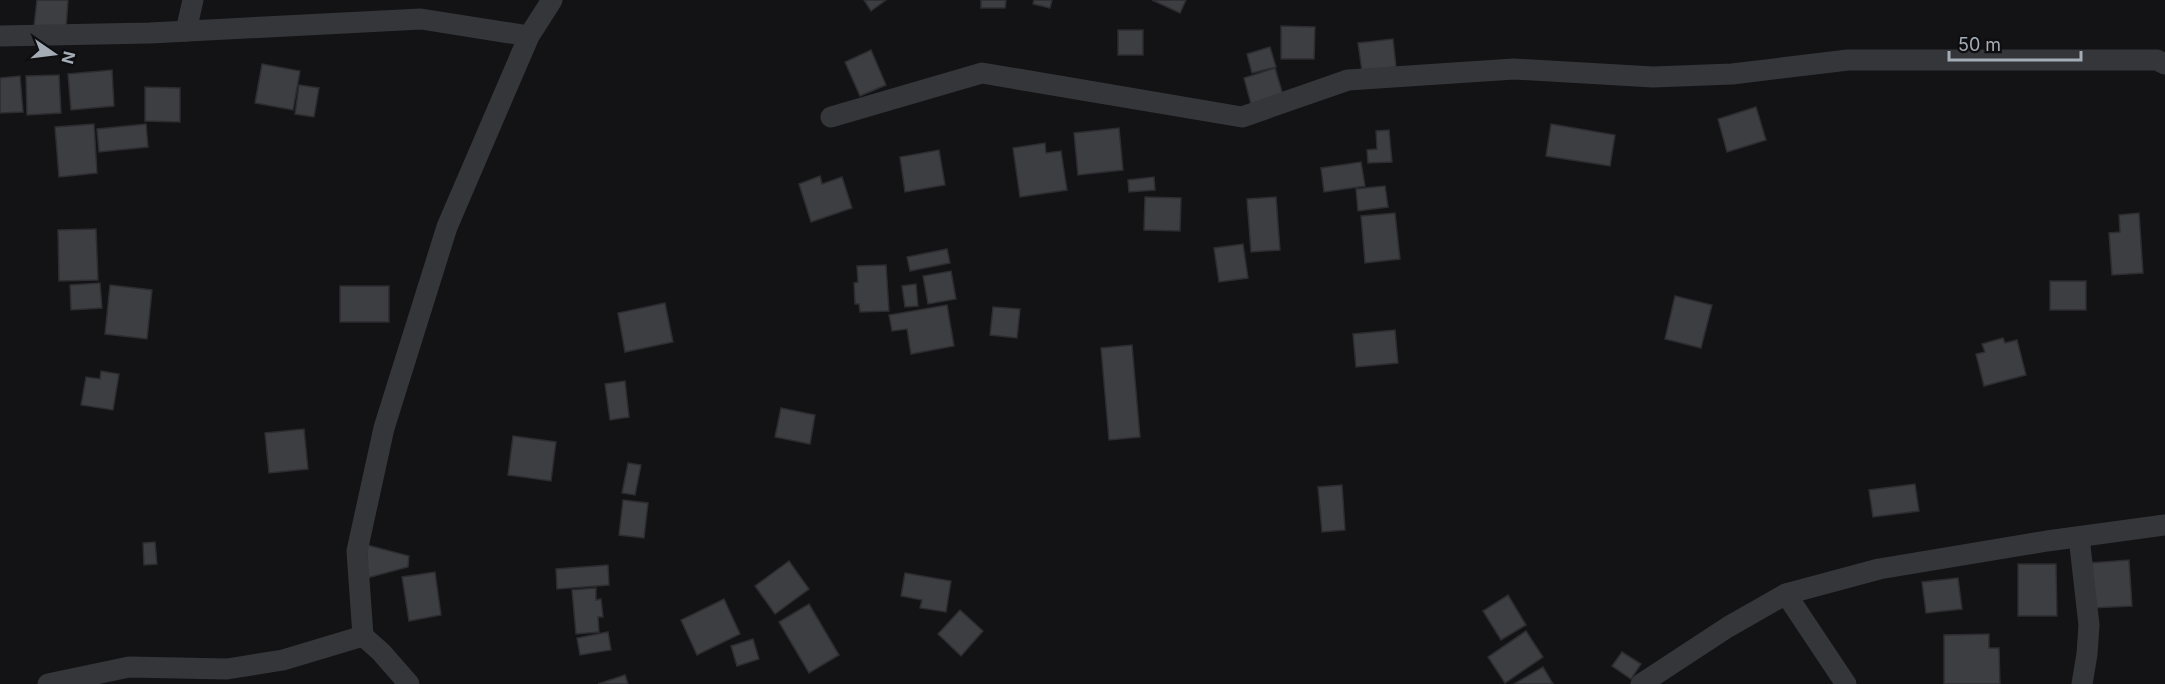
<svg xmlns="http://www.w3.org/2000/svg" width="2165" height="684" font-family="Inter,sans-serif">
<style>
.building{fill:#3d3e42;stroke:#2d2d31;stroke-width:1.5}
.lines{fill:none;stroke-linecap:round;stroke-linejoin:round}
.minor{stroke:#34363a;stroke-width:21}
</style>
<rect width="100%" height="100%" fill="#131315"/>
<g class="building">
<path d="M 37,0 L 68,0 L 66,29 L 34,26 Z"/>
<path d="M 864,0 L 886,0 L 871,11 Z"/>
<path d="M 981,0 L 1006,0 L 1005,8 L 981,8 Z"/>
<path d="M 1034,0 L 1052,0 L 1050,8 L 1033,4 Z"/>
<path d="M 1152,0 L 1186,0 L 1180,13 Z"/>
<path d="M 1281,26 L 1315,27 L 1314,59 L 1281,59 Z"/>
<rect x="1118" y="30" width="25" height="25"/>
<path d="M 1393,39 L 1396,67 L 1362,71 L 1358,43 Z"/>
<path d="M 1270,47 L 1276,67 L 1252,73 L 1247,54 Z"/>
<path d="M 871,50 L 886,85 L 860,96 L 845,62 Z"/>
<path d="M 262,64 L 300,71 L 293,110 L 255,103 Z"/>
<path d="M 1275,68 L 1283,95 L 1251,104 L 1244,78 Z"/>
<path d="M 112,70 L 114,106 L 71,110 L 68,74 Z"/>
<path d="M 59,75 L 61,113 L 27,115 L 26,76 Z"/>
<path d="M 20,76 L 23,112 L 0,113 L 0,78 Z"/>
<path d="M 299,85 L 319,88 L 314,117 L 295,114 Z"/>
<path d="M 145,87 L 180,88 L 180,122 L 145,121 Z"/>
<path d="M 1756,107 L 1766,140 L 1727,152 L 1718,119 Z"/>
<path d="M 94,124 L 97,173 L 59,177 L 55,127 Z"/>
<path d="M 146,124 L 148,147 L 99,152 L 97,129 Z"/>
<path d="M 1551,124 L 1615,135 L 1610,166 L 1546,156 Z"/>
<path d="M 1119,128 L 1123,170 L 1078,175 L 1074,133 Z"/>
<path d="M 1389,130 L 1392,162 L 1368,163 L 1367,150 L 1377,149 L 1376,131 Z"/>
<path d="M 1045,143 L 1046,153 L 1061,151 L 1067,190 L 1020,197 L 1013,148 Z"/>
<path d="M 939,150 L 945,185 L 905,192 L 900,157 Z"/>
<path d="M 1361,162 L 1365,186 L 1324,192 L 1321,168 Z"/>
<path d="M 820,176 L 822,184 L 842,177 L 852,208 L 811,222 L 799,184 Z"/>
<path d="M 1154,177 L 1155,190 L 1129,192 L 1128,180 Z"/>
<path d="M 1385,186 L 1388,207 L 1358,211 L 1356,189 Z"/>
<path d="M 1145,197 L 1181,198 L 1180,231 L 1144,230 Z"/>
<path d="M 1276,197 L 1280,250 L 1251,252 L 1247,199 Z"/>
<path d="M 1395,213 L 1400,259 L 1365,263 L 1361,216 Z"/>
<path d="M 2139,213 L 2143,273 L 2112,275 L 2109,233 L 2120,232 L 2119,215 Z"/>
<path d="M 96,229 L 98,280 L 59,281 L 58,230 Z"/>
<path d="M 1243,244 L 1248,278 L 1219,282 L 1214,248 Z"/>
<path d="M 947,249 L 950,263 L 910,271 L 907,257 Z"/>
<path d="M 886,265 L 889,311 L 860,312 L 859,304 L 855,304 L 854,283 L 858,282 L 857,266 Z"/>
<path d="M 951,271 L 956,299 L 928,304 L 923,276 Z"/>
<rect x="2050" y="281" width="36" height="29"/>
<path d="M 100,283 L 102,308 L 71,310 L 70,285 Z"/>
<path d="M 916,284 L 918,306 L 905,307 L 902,286 Z"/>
<path d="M 110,285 L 152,290 L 147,339 L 105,334 Z"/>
<rect x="340" y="286" width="49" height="36"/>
<path d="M 1675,296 L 1712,305 L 1701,348 L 1665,339 Z"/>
<path d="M 665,303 L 673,342 L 625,352 L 618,313 Z"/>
<path d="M 947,305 L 954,346 L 911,354 L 907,329 L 892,331 L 889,315 Z"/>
<path d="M 993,307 L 1020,309 L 1017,338 L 990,335 Z"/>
<path d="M 1395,330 L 1398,363 L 1356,367 L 1353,334 Z"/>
<path d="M 2003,338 L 2005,343 L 2017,340 L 2026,375 L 1984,386 L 1976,354 L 1985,352 L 1982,344 Z"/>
<path d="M 1132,345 L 1140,437 L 1109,440 L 1101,348 Z"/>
<path d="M 101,371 L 119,374 L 113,410 L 81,405 L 86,377 L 100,379 Z"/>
<path d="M 625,381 L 629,417 L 610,420 L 605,384 Z"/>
<path d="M 781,408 L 815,415 L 810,444 L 775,437 Z"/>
<path d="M 304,429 L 308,469 L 269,473 L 265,433 Z"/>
<path d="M 513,436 L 556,442 L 551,481 L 508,475 Z"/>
<path d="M 628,463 L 641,465 L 635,495 L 622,493 Z"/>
<path d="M 1915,484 L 1919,511 L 1873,517 L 1869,490 Z"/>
<path d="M 1342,485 L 1345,530 L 1322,532 L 1318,487 Z"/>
<path d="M 623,500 L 648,503 L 644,538 L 619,535 Z"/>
<path d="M 155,542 L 157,564 L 144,565 L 143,543 Z"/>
<path d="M 367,545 L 409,556 L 408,567 L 367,578 Z"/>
<path d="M 2129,560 L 2132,606 L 2091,608 L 2089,563 Z"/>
<path d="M 789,561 L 809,589 L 775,614 L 755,586 Z"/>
<path d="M 2018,564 L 2056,564 L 2057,616 L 2018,616 Z"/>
<path d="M 608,565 L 609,585 L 557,589 L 556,569 Z"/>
<path d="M 435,572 L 441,615 L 409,621 L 402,577 Z"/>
<path d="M 905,573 L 951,581 L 946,612 L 920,608 L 922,600 L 901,596 Z"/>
<path d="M 1958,578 L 1962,609 L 1926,613 L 1922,582 Z"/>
<path d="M 596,588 L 596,600 L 601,599 L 603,617 L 598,617 L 599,632 L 576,634 L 572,590 Z"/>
<path d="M 1508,595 L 1526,625 L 1501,640 L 1483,611 Z"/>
<path d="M 724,599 L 740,634 L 697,655 L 681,620 Z"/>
<path d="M 809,604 L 839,655 L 809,673 L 779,622 Z"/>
<path d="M 960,610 L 983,631 L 961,656 L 938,634 Z"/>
<path d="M 1526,631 L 1543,657 L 1505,683 L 1488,657 Z"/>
<path d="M 608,632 L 611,650 L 580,655 L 577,638 Z"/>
<path d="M 1989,634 L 1989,648 L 1999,648 L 2000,684 L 1944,684 L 1944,635 Z"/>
<path d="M 753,639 L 759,659 L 737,666 L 731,646 Z"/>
<path d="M 1622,652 L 1641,664 L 1631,679 L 1612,666 Z"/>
<path d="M 1543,667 L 1553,684 L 1514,684 Z"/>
<path d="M 625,675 L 628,684 L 598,684 Z"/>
</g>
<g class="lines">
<g class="minor">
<path d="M 186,31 L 193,0"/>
<path d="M 0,36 L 150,33 L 421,19 L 529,36"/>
<path d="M 831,117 L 982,73 L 1242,117 L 1348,80 L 1514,69 L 1653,77 L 1732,74 L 1848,60 L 2157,60 L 2165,64"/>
<path d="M 2079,537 L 2089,625 L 2087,654 L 2082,684"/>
<path d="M 1786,594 L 1846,684"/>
<path d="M 48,684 L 129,667 L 227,669 L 283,660 L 363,636"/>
<path d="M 409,684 L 381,652 L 363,636 L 357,551 L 384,428 L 447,227 L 529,36 L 552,0"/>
<path d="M 1641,684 L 1728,627 L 1786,594 L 1879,569 L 2047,541 L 2165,525"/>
</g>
</g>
<g transform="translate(54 54) rotate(104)" stroke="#0e0e10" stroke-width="4.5" paint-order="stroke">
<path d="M0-4.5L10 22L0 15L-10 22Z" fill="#a4acb6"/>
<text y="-9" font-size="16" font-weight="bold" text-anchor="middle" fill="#a4acb6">N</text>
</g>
<path d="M1949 51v9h132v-9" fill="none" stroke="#a4acb6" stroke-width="3"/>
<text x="1958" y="51" font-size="18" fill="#a4acb6" stroke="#0e0e10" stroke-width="4.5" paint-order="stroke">50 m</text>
</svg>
